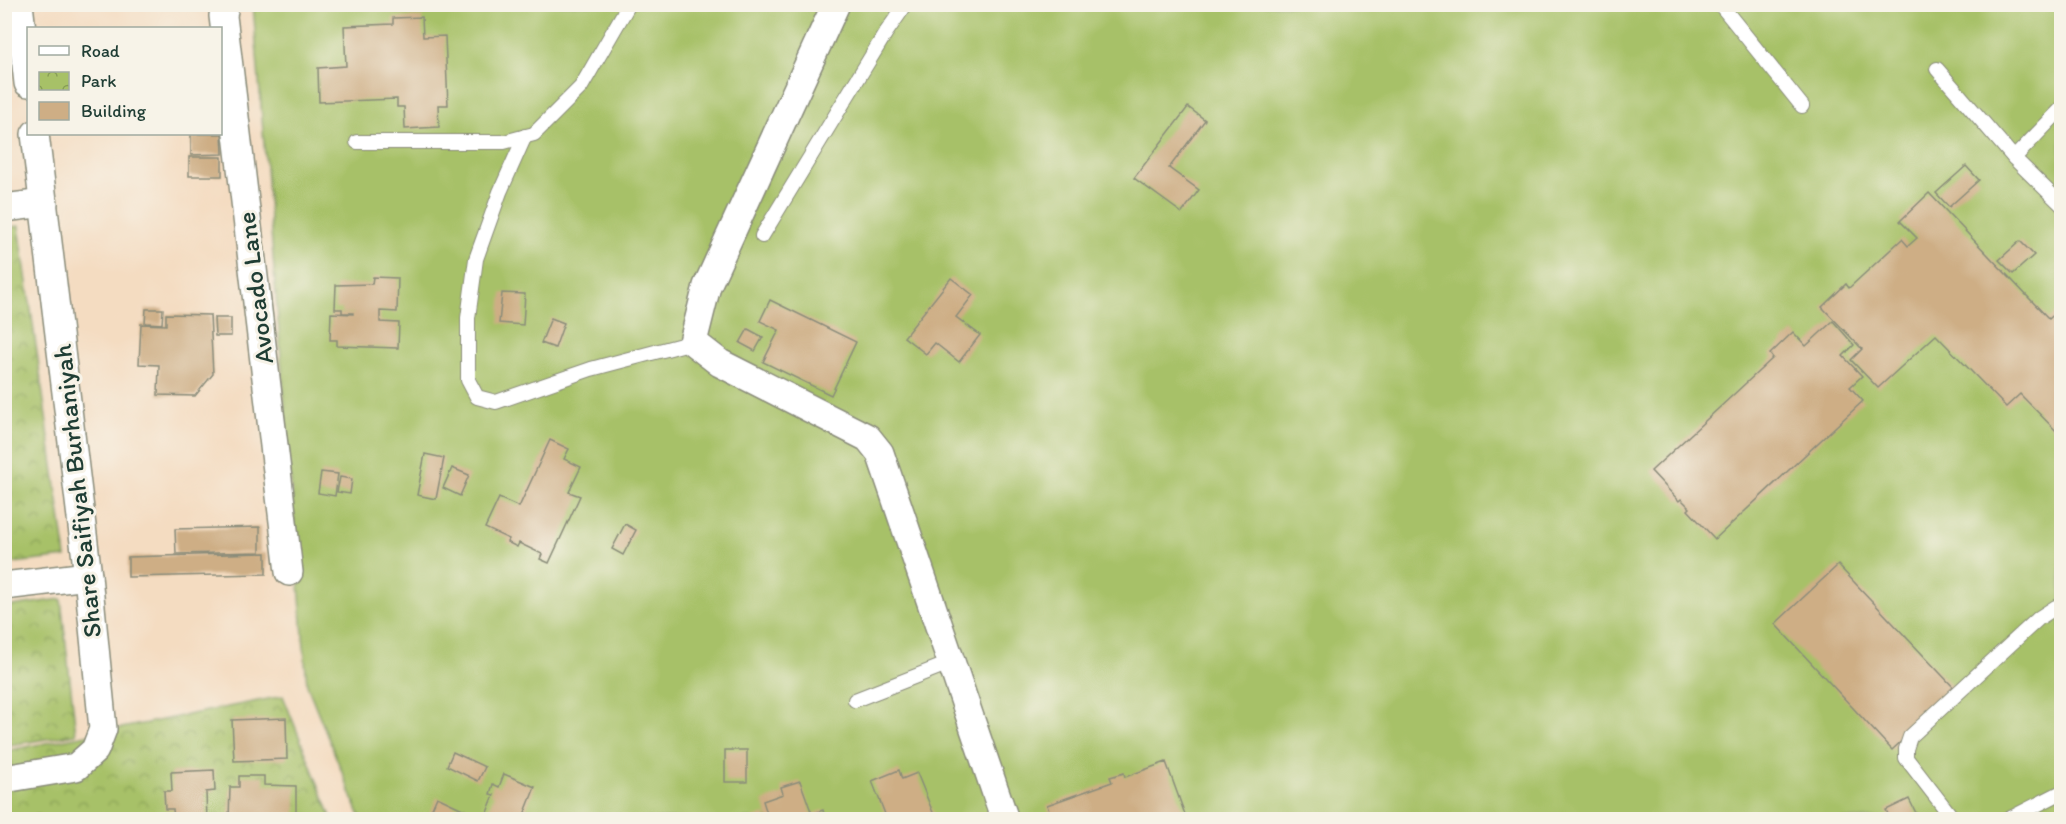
<svg xmlns="http://www.w3.org/2000/svg" width="2066" height="824" font-family="Itim,sans-serif">
<style>
.green{fill:#a7c167;stroke:#637f4e;stroke-width:1.5}
.park{fill:url(#park-crowns);stroke:#637f4e;stroke-width:1.5}
.building{fill:#ceae85}
.lines{fill:none;stroke-linecap:round;stroke-linejoin:round}
.service-casing{stroke:#8a8c7a;stroke-width:16}
.minor-casing{stroke:#8a8c7a;stroke-width:30}
.service{stroke:#fff;stroke-width:14}
.minor{stroke:#fff;stroke-width:27}
.labels{text-anchor:middle;dominant-baseline:central;stroke-width:6;stroke-linejoin:round;paint-order:stroke}
.street-label{font-size:26px;fill:#1f3d34;stroke:#f7f3e8}
</style>
<defs>
<pattern id="park-crowns" width="20" height="18" patternUnits="userSpaceOnUse" patternTransform="scale(1.5)"><rect width="20" height="18" fill="#a7c167"/><path d="M2 6a3 3 0 1 1 6 0M12 15a3 3 0 1 1 6 0" fill="none" stroke="#879e56"/></pattern>
</defs>
<rect width="100%" height="100%" fill="#f7f3e8"/>
<filter id="ink" filterUnits="userSpaceOnUse"><feTurbulence type="fractalNoise" baseFrequency=".0167" numOctaves="2"/><feDisplacementMap in="SourceGraphic" scale="12" xChannelSelector="R" yChannelSelector="G"/><feConvolveMatrix kernelMatrix="1 2 1 2 8 2 1 2 1" color-interpolation-filters="sRGB"/></filter>
<filter id="wash" filterUnits="userSpaceOnUse"><feTurbulence type="fractalNoise" baseFrequency=".008" numOctaves="4" result="noise"/><feDisplacementMap in="SourceGraphic" scale="24" xChannelSelector="R" yChannelSelector="G"/><feGaussianBlur stdDeviation="1.35" result="paint"/><feColorMatrix in="noise" values="0 0 0 0 0 0 0 0 0 0 0 0 0 0 0 0 0 1.4 0 .05"/><feComposite in="paint" operator="in"/></filter>
<g filter="url(#wash)">
<rect width="100%" height="100%" fill="#f4dcc1"/>
<path class="green" d="M 253,5 L 2061,5 L 2061,819 L 361,819 L 307,685 Z"/>
<g class="park">
<path d="M 19,226 L 66,557 L 5,564 L 4,228 Z"/>
<path d="M 61,599 L 76,734 L 5,746 L 5,607 Z"/>
<path d="M 283,696 L 332,819 L 5,820 L 5,751 Z"/>
</g>
<g id="blocks">
<g class="building">
<path d="M 422,17 L 423,37 L 445,36 L 448,105 L 438,105 L 439,127 L 405,129 L 404,107 L 397,107 L 397,99 L 319,102 L 318,68 L 346,66 L 344,26 L 393,24 L 393,18 Z"/>
<path d="M 1188,107 L 1205,120 L 1169,168 L 1199,190 L 1182,213 L 1134,178 Z"/>
<path d="M 191,134 L 222,134 L 223,154 L 191,155 Z"/>
<rect x="189" y="157" width="33" height="19"/>
<path d="M 1966,166 L 1979,180 L 1949,207 L 1936,193 Z"/>
<path d="M 1929,193 L 2049,319 L 2062,307 L 2062,437 L 2020,394 L 2006,407 L 1936,335 L 1878,388 L 1851,360 L 1862,349 L 1822,307 L 1846,284 L 1849,288 L 1902,239 L 1908,246 L 1917,238 L 1900,221 Z"/>
<path d="M 2020,241 L 2034,255 L 2013,274 L 1999,260 Z"/>
<path d="M 373,277 L 398,278 L 397,312 L 380,311 L 380,322 L 399,323 L 398,348 L 337,346 L 337,340 L 330,340 L 331,313 L 353,314 L 353,313 L 342,313 L 342,309 L 335,309 L 336,285 L 372,284 Z"/>
<path d="M 951,278 L 973,295 L 956,317 L 980,335 L 959,362 L 935,343 L 926,354 L 904,337 Z"/>
<path d="M 502,293 L 525,294 L 523,325 L 499,323 Z"/>
<path d="M 770,300 L 856,342 L 831,395 L 763,362 L 779,330 L 760,321 Z"/>
<path d="M 146,309 L 163,309 L 162,324 L 145,323 Z"/>
<path d="M 166,314 L 210,315 L 213,374 L 195,396 L 158,395 L 159,365 L 139,364 L 141,324 L 166,325 Z"/>
<path d="M 214,318 L 231,318 L 231,336 L 215,336 Z"/>
<path d="M 551,318 L 564,323 L 555,348 L 541,343 Z"/>
<path d="M 1833,321 L 1854,345 L 1843,356 L 1862,376 L 1850,387 L 1863,401 L 1715,539 L 1688,510 L 1690,508 L 1681,499 L 1679,501 L 1651,471 L 1773,358 L 1770,354 L 1793,332 L 1806,346 Z"/>
<path d="M 748,329 L 763,337 L 755,351 L 740,343 Z"/>
<path d="M 550,440 L 569,449 L 564,459 L 581,467 L 569,492 L 580,496 L 549,563 L 540,559 L 542,554 L 519,543 L 517,547 L 507,542 L 509,539 L 485,528 L 499,498 L 519,507 Z"/>
<path d="M 425,454 L 444,458 L 436,499 L 417,495 Z"/>
<path d="M 452,468 L 469,475 L 460,496 L 443,488 Z"/>
<path d="M 321,472 L 338,474 L 335,496 L 318,493 Z"/>
<path d="M 340,477 L 352,479 L 350,494 L 337,492 Z"/>
<path d="M 625,524 L 636,530 L 623,555 L 612,549 Z"/>
<path d="M 260,527 L 260,552 L 176,554 L 175,529 Z"/>
<path d="M 266,553 L 266,574 L 128,577 L 128,557 Z"/>
<path d="M 1838,565 L 1956,690 L 1892,750 L 1775,624 Z"/>
<path d="M 286,718 L 287,759 L 234,761 L 232,720 Z"/>
<rect x="725" y="750" width="22" height="32"/>
<path d="M 453,752 L 485,767 L 478,781 L 447,766 Z"/>
<path d="M 1166,762 L 1187,820 L 1052,820 L 1047,805 L 1112,782 L 1110,777 L 1124,773 L 1125,777 Z"/>
<path d="M 214,770 L 215,791 L 206,792 L 207,820 L 174,820 L 173,809 L 165,809 L 164,791 L 172,791 L 171,772 Z"/>
<path d="M 899,770 L 902,779 L 917,773 L 936,820 L 871,820 L 885,814 L 872,781 Z"/>
<path d="M 504,774 L 535,787 L 522,820 L 484,820 L 494,795 L 490,794 L 493,784 L 499,787 Z"/>
<path d="M 239,776 L 264,776 L 264,785 L 296,786 L 296,820 L 229,820 L 230,787 L 239,787 Z"/>
<path d="M 800,781 L 812,814 L 823,810 L 826,820 L 769,820 L 763,801 L 783,794 L 781,787 Z"/>
<path d="M 437,797 L 469,812 L 466,820 L 427,820 Z"/>
<path d="M 1909,799 L 1916,813 L 1904,820 L 1891,820 L 1886,810 Z"/>
<path d="M 765,814 L 766,820 L 751,820 L 751,819 Z"/>
</g>
</g>
</g>
<g filter="url(#ink)">
<use href="#blocks" fill-opacity="0" stroke="#8a8c7a" stroke-width="1.5"/>
<g class="lines">
<g class="service-casing">
<g id="service">
<path d="M 1720,4 L 1802,106"/>
<path d="M 1937,69 L 2014,158 L 2062,205"/>
<path d="M 525,136 L 500,192 L 476,259 L 468,318 L 468,380 L 477,397 L 496,402 L 591,369 L 693,342"/>
<path d="M 357,142 L 504,142 L 534,134 L 581,87 L 629,4"/>
<path d="M 2014,158 L 2062,108"/>
<path d="M 762,236 L 885,34 L 906,4"/>
<path d="M 855,700 L 952,662"/>
<path d="M 1954,820 L 1906,758 L 1906,749 L 1910,737 L 2039,618 L 2056,607 L 2062,607"/>
<path d="M 2007,820 L 2062,792"/>
</g>
</g>
<g class="minor-casing">
<g id="minor">
<path d="M 19,4 L 28,83"/>
<path d="M 225,4 L 223,16 L 289,572"/>
<path d="M 836,4 L 707,286 L 693,342 L 720,363 L 868,438 L 880,453 L 1005,820"/>
<path d="M 4,208 L 44,203"/>
<path d="M 4,586 L 88,576"/>
<path d="M 4,779 L 76,767 L 95,750 L 103,729 L 88,576 L 35,134"/>
</g>
</g>
<use href="#service" class="service"/>
<use href="#minor" class="minor"/>
</g>
</g>
<g class="labels">
<g class="street-label">
<text transform="translate(255 288) rotate(-97)">Avocado Lane</text>
<text transform="translate(77 491) rotate(-96)">Share Saifiyah Burhaniyah</text>
</g>
</g>
<rect width="2066" height="824" fill="none" stroke="#f7f3e8" stroke-width="24"/>
<rect x="27" y="27" width="195" height="108" fill="#f7f3e8" stroke="#a1aaa0" stroke-width="1.5"/>
<rect x="39" y="46" width="30" height="9" fill="#ffffff" stroke="#a1aaa0" stroke-width="1.5"/>
<text x="81" y="57" font-size="18" fill="#1f3d34">Road</text>
<rect x="39" y="72" width="30" height="18" fill="url(#park-crowns)" stroke="#a1aaa0" stroke-width="1.5"/>
<text x="81" y="87" font-size="18" fill="#1f3d34">Park</text>
<rect x="39" y="102" width="30" height="18" fill="#ceae85" stroke="#a1aaa0" stroke-width="1.5"/>
<text x="81" y="117" font-size="18" fill="#1f3d34">Building</text>
</svg>
